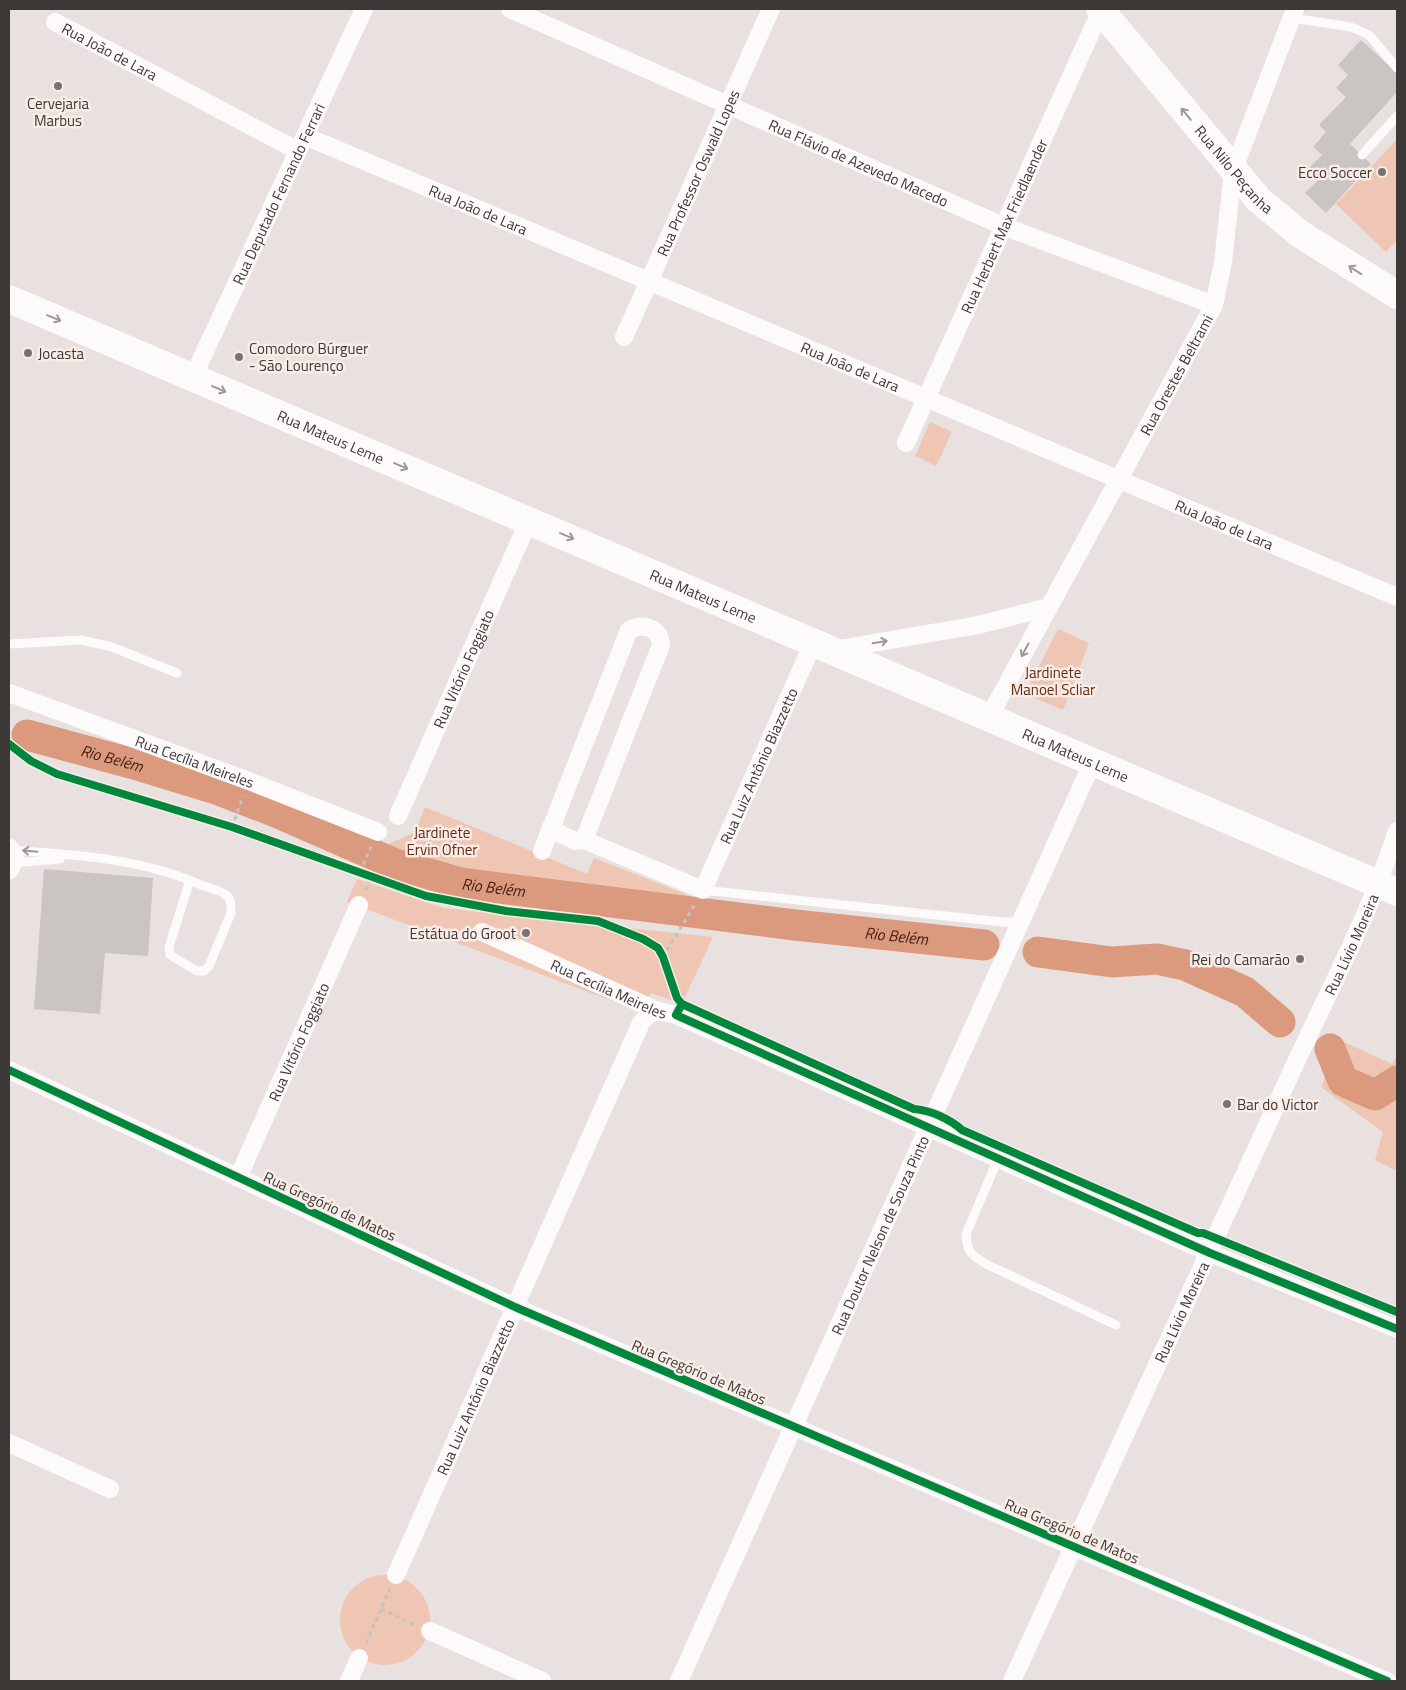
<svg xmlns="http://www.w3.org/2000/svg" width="1406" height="1690" font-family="'Titillium Web',sans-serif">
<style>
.green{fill:#efc5b4}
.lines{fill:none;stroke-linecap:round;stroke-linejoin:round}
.river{stroke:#db9a7e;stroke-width:31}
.building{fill:#cac4c2}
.path{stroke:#c4c1c0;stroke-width:3;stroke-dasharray:4 4;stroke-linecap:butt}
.service{stroke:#fcfafa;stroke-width:9}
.minor{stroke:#fcfafa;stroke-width:18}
.tertiary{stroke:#fcfafa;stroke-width:21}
.primary{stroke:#fcfafa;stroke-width:28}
.cycleway-casing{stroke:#faede8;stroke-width:11}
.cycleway{stroke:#00873e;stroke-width:8}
.oneway{stroke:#9c9998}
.poi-dot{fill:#787371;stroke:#faede8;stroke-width:2}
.labels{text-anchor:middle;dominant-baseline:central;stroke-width:5;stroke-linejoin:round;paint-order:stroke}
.street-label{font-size:15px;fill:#3c3836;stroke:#faede8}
.poi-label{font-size:15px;fill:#3c3836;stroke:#faede8;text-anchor:end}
.park-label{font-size:15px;fill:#662c10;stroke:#faede8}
.water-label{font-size:16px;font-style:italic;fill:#421e0e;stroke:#faede8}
</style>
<rect width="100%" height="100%" fill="#e8e1df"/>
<g class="green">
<path d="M 1397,139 L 1397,240 L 1386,252 L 1336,204 Z"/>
<path d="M 930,422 L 952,432 L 936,466 L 915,456 Z"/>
<path d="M 1058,629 L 1089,643 L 1063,710 L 1025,694 Z"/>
<path d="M 425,807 L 587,874 L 594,858 L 708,903 L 492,876 L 376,850 L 415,832 Z"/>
<path d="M 357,879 L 443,908 L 713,937 L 682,1004 L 651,993 L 639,1011 L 347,902 Z"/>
<path d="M 1342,1041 L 1392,1064 L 1397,1055 L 1397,1171 L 1375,1160 L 1383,1132 L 1321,1087 Z"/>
<circle cx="385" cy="1620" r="45"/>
</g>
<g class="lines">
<g class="river">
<path id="s1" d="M 27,735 L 134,764 L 219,790 L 276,812 L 395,864 L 460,883 L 795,925 L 984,945"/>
<path d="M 1038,952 L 1112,962 L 1157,959 L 1185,965 L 1245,992 L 1280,1022"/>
<path d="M 1330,1049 L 1343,1081 L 1375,1095 L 1397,1081"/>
</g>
</g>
<g class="building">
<path d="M 1361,40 L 1397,73 L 1397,92 L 1350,144 L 1371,164 L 1326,213 L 1305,193 L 1319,179 L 1308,169 L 1322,155 L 1313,147 L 1326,132 L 1319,125 L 1346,97 L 1336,88 L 1348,75 L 1338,65 Z"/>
<path d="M 44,869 L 153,878 L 148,956 L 105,953 L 100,1014 L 34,1009 Z"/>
</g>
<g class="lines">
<g class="path">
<path d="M 232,827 L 243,796"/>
<path d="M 360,872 L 372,845"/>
<path d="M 366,890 L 371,877"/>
<path d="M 663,957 L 695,904"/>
<path d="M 381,1609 L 415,1625"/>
<path d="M 366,1643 L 390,1589"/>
</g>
<g class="service">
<path d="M 1292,18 L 1351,27 L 1369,35 L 1397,68"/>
<path d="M 1362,155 L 1397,116"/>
<path d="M 9,644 L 81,640 L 112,647 L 177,673"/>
<path d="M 9,850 C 75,855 141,858 201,885 C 209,888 220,890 226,895 C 232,900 231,906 231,913 L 209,966 L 204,971 L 197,971 L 170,955 L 169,947 L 190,880"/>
<path d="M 13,863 L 60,859"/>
<path d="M 703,890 L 1002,922 L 1021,922"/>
<path d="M 998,1159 L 966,1234 C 967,1252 971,1255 986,1264 L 1116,1325"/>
</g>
<g class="minor">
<path id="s2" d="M 510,9 L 1003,226 L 1214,305"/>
<path id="s3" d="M 55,22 L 298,151"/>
<path id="s4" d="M 305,136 L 1397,597"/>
<path id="s5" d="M 624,337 L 771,9"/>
<path id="s6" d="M 193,377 L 364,9"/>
<path id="s7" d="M 906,443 L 1101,10"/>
<path d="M 833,650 L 978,625 L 1049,607"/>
<path id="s8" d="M 9,693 L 249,781 L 378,832"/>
<path id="s9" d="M 989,717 L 1214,305 L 1223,262 L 1233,171 L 1295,9"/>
<path id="s10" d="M 398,816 L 529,520"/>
<path id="s11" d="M 550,829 L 575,841 L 584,840 L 703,890 L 814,641"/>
<path d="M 542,851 L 629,630 C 643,623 660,627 661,645 L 584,840"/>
<path id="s12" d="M 482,932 L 658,1011 L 676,1015 L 1210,1253 L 1397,1329"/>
<path d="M 9,1070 L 515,1307 L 1387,1681"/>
<path id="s13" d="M 238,1178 L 359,905"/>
<path d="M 9,1443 L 110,1489"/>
<path id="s14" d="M 396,1575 L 641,1023 L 648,1015 L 658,1011"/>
<path d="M 430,1631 L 542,1681"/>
<path d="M 349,1681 L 359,1658"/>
<path id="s15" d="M 679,1681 L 1093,761"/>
<path id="s16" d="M 1012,1681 C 1100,1486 1191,1292 1280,1097 C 1319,1009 1367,923 1397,831"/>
</g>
<path class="tertiary" d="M 9,849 L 13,858 L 9,869"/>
<g class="primary">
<path id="s17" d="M 1100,9 L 1259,200 L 1300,234 L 1397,295"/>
<path id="s18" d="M 9,299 L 1397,892"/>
</g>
<g class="cycleway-casing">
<g id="cycleway">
<path d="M 9,744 L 31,761 L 57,774 L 232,827 L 426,896 L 506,911 L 598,921 L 643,939 L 658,948 L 663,957 L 677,998 L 682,1004 L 914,1109 C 930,1110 950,1119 962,1130 L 1198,1233 L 1203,1233 L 1397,1312"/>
<path d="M 682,1004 L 676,1015 L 1210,1253 L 1397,1329"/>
<path d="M 9,1070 L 515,1307 L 1387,1681"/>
</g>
</g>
<use href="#cycleway" class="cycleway"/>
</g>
<defs><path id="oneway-shaft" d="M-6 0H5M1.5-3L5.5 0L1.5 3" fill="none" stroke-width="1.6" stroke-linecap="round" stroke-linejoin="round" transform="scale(1.25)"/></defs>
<g class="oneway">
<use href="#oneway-shaft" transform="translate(1186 114) rotate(-129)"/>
<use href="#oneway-shaft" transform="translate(1355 270) rotate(-147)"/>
<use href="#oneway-shaft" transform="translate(54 318) rotate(23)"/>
<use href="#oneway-shaft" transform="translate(219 389) rotate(23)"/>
<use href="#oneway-shaft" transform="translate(401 466) rotate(23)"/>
<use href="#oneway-shaft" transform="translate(567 536) rotate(23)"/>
<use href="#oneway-shaft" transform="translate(880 642) rotate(-10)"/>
<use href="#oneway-shaft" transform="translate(1025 650) rotate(118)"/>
<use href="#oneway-shaft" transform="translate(30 851) rotate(-175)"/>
</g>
<g class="poi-dot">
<circle cx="58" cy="86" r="5"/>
<circle cx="1382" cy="172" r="5"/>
<circle cx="28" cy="353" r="5"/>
<circle cx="239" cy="357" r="5"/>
<circle cx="526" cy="933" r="5"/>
<circle cx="1300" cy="959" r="5"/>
<circle cx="1227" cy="1104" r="5"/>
</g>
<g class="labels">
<g class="street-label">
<text stroke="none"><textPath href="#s3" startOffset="62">Rua João de Lara</textPath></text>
<text stroke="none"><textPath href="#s2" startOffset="381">Rua Flávio de Azevedo Macedo</textPath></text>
<text stroke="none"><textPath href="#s17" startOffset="209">Rua Nilo Peçanha</textPath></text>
<text stroke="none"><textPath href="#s5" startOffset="180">Rua Professor Oswald Lopes</textPath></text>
<text stroke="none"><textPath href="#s6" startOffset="202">Rua Deputado Fernando Ferrari</textPath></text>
<text stroke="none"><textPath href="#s4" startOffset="188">Rua João de Lara</textPath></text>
<text stroke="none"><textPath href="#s7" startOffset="238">Rua Herbert Max Friedlaender</textPath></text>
<text stroke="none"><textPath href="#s4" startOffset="592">Rua João de Lara</textPath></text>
<text stroke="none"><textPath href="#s9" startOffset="390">Rua Orestes Beltrami</textPath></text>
<text stroke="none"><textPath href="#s18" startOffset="350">Rua Mateus Leme</textPath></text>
<text stroke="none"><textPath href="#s4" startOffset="998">Rua João de Lara</textPath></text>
<text stroke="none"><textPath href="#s18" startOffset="755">Rua Mateus Leme</textPath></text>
<text stroke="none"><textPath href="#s10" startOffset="161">Rua Vitório Foggiato</textPath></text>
<text stroke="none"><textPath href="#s18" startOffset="1160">Rua Mateus Leme</textPath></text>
<text stroke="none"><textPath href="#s8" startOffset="198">Rua Cecília Meireles</textPath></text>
<text stroke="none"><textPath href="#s11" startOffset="302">Rua Luiz Antônio Biazzetto</textPath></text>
<text stroke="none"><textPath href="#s16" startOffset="811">Rua Lívio Moreira</textPath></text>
<text stroke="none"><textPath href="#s12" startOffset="139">Rua Cecília Meireles</textPath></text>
<text stroke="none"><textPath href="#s13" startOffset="149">Rua Vitório Foggiato</textPath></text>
<text transform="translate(330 1206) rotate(25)">Rua Gregório de Matos</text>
<text stroke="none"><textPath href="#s15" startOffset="489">Rua Doutor Nelson de Souza Pinto</textPath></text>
<text stroke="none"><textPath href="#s16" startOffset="406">Rua Lívio Moreira</textPath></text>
<text transform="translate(699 1372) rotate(23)">Rua Gregório de Matos</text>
<text stroke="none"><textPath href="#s14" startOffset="195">Rua Luiz Antônio Biazzetto</textPath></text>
<text transform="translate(1072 1531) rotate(23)">Rua Gregório de Matos</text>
</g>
<g class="poi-label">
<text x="58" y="103" text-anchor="middle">Cervejaria<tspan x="58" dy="17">Marbus</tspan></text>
<text x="1372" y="172">Ecco Soccer</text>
<text x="249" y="348" text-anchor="start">Comodoro Búrguer<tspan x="249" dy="17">- São Lourenço</tspan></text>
<text x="38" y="353" text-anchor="start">Jocasta</text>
<text x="516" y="933">Estátua do Groot</text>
<text x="1290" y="959">Rei do Camarão</text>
<text x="1237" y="1104" text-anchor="start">Bar do Victor</text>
</g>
<g class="park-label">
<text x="1053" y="672">Jardinete<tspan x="1053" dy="17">Manoel Scliar</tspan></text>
<text x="442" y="832">Jardinete<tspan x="442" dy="17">Ervin Ofner</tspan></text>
</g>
<g class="water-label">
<text stroke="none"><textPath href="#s1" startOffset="88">Rio Belém</textPath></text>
<text stroke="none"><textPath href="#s1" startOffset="492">Rio Belém</textPath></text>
<text stroke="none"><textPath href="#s1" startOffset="898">Rio Belém</textPath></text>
</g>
</g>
<rect width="1406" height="1690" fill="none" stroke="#3c3836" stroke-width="20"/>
</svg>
